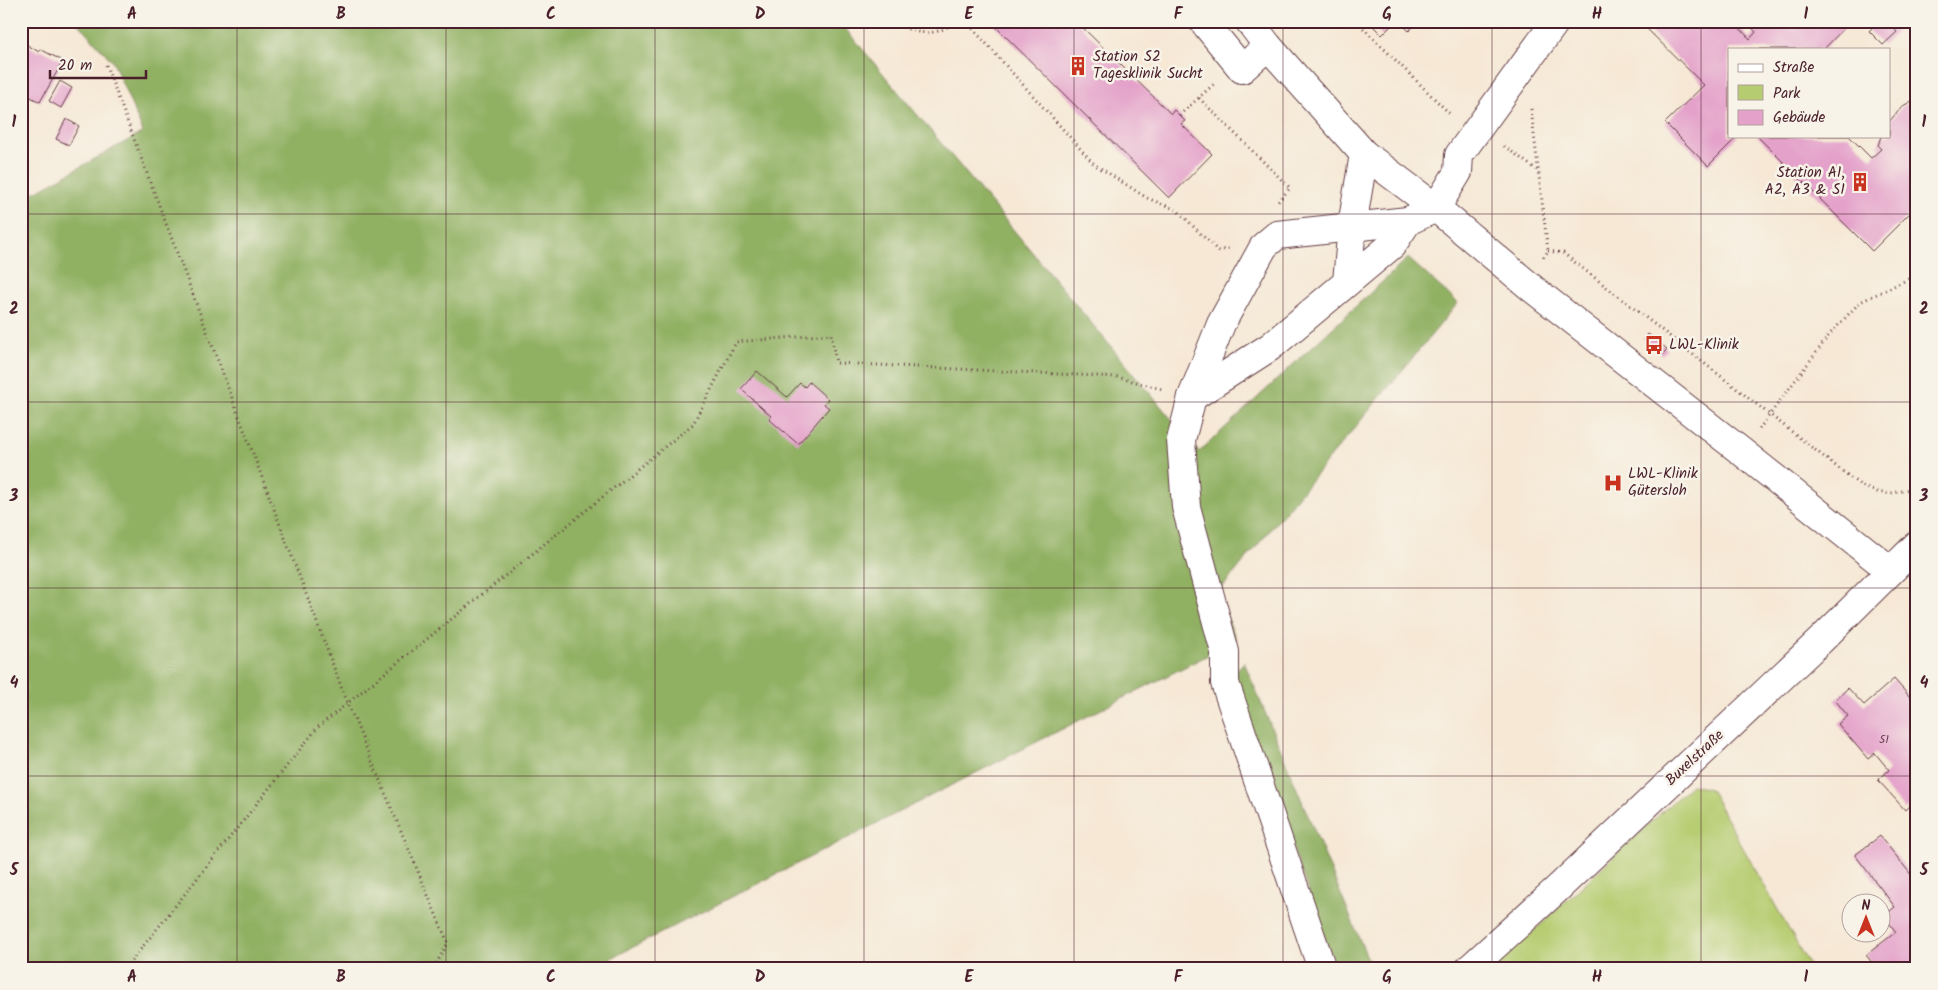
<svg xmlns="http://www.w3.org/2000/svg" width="1938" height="990" font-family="Kalam,sans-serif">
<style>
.green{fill:#b5cc70;stroke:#80764e}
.forest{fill:#90b062;stroke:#6d6846}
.building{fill:#e4a2ca}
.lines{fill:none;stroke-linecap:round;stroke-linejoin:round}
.minor-casing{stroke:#643d44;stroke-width:30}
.path{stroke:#643d44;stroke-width:3;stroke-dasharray:1 4;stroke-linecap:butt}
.minor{stroke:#fff;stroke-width:28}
.grid{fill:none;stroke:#4a1f2b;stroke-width:1;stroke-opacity:0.55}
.labels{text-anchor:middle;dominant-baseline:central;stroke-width:5;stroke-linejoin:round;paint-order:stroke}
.number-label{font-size:12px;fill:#704053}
.poi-label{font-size:15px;fill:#4a1f2b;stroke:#f7f3e8;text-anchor:start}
.street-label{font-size:15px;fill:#4a1f2b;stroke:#f7f3e8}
.neatline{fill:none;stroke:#4a1f2b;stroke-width:2}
.grid-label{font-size:16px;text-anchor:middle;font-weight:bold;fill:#4a1f2b}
</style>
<rect width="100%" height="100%" fill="#f7f3e8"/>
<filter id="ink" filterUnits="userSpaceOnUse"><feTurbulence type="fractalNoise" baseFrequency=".02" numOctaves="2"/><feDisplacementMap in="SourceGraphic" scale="10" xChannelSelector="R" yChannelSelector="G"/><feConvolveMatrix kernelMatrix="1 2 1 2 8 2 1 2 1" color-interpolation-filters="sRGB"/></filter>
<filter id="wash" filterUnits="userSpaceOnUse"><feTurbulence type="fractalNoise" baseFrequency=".0096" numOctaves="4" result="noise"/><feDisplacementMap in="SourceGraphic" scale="20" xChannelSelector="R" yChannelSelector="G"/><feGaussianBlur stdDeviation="1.12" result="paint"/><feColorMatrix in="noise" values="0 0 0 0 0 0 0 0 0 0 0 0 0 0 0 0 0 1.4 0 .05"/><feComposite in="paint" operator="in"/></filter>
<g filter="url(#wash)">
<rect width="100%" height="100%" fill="#f6e8d5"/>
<path class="green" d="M 1691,785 L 1710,789 L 1811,969 L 1493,969 Z"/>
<g class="forest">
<path d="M 76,21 L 839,21 L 1199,452 L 1408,258 L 1458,303 L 1217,594 L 1236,639 L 1206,656 L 590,969 L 21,969 L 21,200 L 143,132 L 113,62 Z"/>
<path d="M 1244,662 L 1372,969 L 1336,969 L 1231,676 Z"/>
</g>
<g id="blocks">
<g class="building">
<path d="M 990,21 L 1076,21 L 1171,114 L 1174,110 L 1185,121 L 1181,124 L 1212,154 L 1169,198 Z"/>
<path d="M 1368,21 L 1396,21 L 1382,35 Z"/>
<path d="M 1399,21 L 1418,21 L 1409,31 Z"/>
<path d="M 1639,21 L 1733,21 L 1750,39 L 1756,32 L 1752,28 L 1755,25 L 1752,21 L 1851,21 L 1824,49 L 1729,49 L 1729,136 L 1738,136 L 1708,166 L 1665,123 L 1704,85 Z"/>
<path d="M 1879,21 L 1886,21 L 1897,32 L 1883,45 L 1869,31 Z"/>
<path d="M 24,43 L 39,52 L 40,49 L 63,61 L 40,102 L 21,92 L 21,48 Z"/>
<path d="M 60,81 L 72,88 L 61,108 L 49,101 Z"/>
<path d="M 1917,98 L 1917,206 L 1872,251 L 1757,136 L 1849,136 L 1871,158 L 1881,149 L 1878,146 L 1881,136 L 1889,136 L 1889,122 L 1893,117 L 1903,106 Z"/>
<path d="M 66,119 L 79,126 L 69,145 L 56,139 Z"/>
<path d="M 1648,334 L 1667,349 L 1662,355 L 1644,340 Z"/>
<path d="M 757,371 L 787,397 L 800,383 L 805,387 L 809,382 L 828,399 L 824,404 L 829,408 L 798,444 L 769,419 L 771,416 L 741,389 Z"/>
<path d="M 1894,679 L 1917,705 L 1917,811 L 1911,804 L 1905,810 L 1878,780 L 1889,770 L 1875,753 L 1868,759 L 1838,724 L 1848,716 L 1835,700 L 1848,688 L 1864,705 Z"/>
<path d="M 1880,836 L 1917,882 L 1917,969 L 1877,969 L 1866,955 L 1896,932 L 1884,916 L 1895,907 L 1855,855 Z"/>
</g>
</g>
</g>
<g filter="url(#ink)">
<use href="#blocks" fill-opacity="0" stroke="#643d44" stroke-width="1"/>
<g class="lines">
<g class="minor-casing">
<g id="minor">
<path d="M 1203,21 L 1242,69 L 1268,46"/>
<path d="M 1249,21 L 1268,46 L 1364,154 L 1436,208 L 1533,289 L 1742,452 L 1890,570"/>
<path d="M 1347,282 L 1352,226 L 1364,154"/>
<path d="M 1192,397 L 1270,347 L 1392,245 L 1408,221"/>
<path d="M 1322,969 L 1225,683 L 1225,652 L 1186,507 L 1181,440 L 1192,397 L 1221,324 L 1264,246 L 1277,235 L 1408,221 L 1436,208 L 1458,172 L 1459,155 L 1556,21"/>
<path d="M 1469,969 L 1556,890 L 1821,640 L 1917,545"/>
</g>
</g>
<g class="path">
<path d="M 895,21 C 912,35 938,38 955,21"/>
<path d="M 966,21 L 1094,164 L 1147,198 L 1177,210 L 1218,251 L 1229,248"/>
<path d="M 1356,21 L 1452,116"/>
<path d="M 106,65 L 347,702 L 448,943 L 433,969"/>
<path d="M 1199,98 L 1290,188 L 1276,204"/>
<path d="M 1531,109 L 1548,251 L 1543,258"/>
<path d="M 1183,112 L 1214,84"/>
<path d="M 1504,146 L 1537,170"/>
<path d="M 1548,251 L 1563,253 L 1860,485 C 1883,497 1892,494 1917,487"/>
<path d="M 1759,429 L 1830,334 L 1860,302 L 1917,275"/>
<path d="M 125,969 L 318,727 L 693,424 L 736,342 L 831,334 L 836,363 L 1117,377 L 1162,389"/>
</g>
<use href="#minor" class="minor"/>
</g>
</g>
<path class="grid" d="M 237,21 L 237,969M 446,21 L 446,969M 655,21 L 655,969M 864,21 L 864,969M 1074,21 L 1074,969M 1283,21 L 1283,969M 1492,21 L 1492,969M 1701,21 L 1701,969M 21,214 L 1917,214M 21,402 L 1917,402M 21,588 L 1917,588M 21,776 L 1917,776"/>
<defs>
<g id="building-bare" transform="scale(1.5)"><path d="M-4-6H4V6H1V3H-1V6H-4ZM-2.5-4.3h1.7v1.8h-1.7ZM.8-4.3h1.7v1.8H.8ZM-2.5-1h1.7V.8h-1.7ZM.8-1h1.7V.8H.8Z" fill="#c8321e" stroke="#f7f3e8" stroke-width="2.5" paint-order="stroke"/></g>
<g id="bus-bare" transform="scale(1.5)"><path d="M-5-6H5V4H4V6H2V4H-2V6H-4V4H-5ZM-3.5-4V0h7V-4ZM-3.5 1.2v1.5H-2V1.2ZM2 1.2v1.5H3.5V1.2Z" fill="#c8321e" stroke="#f7f3e8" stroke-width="2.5" paint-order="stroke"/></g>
<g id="hospital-bare" transform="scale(1.5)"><path d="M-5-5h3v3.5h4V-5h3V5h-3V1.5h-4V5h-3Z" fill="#c8321e" stroke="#f7f3e8" stroke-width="2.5" paint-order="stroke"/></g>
</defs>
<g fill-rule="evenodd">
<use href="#building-bare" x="1078" y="66"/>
<use href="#building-bare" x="1860" y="182"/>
<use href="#bus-bare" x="1654" y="345"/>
<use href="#hospital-bare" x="1613" y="483"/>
</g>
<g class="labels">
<g class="number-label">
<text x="1884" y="739">51</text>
</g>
<g class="poi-label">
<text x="1093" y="57">Station S2<tspan x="1093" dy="17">Tagesklinik Sucht</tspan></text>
<text x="1845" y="173" text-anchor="end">Station A1,<tspan x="1845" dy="17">A2, A3 &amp; S1</tspan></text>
<text x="1669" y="345">LWL-Klinik</text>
<text x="1628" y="474">LWL-Klinik<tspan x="1628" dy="17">Gütersloh</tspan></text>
</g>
<g class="street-label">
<text transform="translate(1695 758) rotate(-43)">Buxelstraße</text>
</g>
</g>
<rect width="1938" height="990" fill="none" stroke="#f7f3e8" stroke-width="55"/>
<rect x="1728" y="48" width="162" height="90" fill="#f7f3e8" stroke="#b29e9c"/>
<rect x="1738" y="64" width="25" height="8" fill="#ffffff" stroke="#b29e9c"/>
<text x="1773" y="72" font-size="15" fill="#4a1f2b">Straße</text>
<rect x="1738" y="85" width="25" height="15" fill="#b5cc70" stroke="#b29e9c"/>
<text x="1773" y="98" font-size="15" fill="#4a1f2b">Park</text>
<rect x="1738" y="110" width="25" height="15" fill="#e4a2ca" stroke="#b29e9c"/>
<text x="1773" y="122" font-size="15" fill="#4a1f2b">Gebäude</text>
<g transform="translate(1866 918)"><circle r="24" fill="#f7f3e8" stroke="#b29e9c"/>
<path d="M0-4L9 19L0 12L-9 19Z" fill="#c8321e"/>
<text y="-8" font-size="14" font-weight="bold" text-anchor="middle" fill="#4a1f2b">N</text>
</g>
<path d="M50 70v8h96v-8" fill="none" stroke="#4a1f2b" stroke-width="2.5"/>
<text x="58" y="70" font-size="15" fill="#4a1f2b" stroke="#f7f3e8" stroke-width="4" paint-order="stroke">20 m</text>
<rect x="28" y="28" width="1882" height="934" class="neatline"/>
<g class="grid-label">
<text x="132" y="19">A</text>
<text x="341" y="19">B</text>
<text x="551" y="19">C</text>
<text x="760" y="19">D</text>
<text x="969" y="19">E</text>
<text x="1178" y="19">F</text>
<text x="1387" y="19">G</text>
<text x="1597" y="19">H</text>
<text x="1806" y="19">I</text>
<text x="14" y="127">1</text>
<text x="1924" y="127">1</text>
<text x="14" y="314">2</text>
<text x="1924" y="314">2</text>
<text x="14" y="501">3</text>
<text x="1924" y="501">3</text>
<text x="14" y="688">4</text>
<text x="1924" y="688">4</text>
<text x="14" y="875">5</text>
<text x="1924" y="875">5</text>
<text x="132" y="982">A</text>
<text x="341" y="982">B</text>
<text x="551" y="982">C</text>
<text x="760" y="982">D</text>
<text x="969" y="982">E</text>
<text x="1178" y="982">F</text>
<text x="1387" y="982">G</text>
<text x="1597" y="982">H</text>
<text x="1806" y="982">I</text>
</g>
</svg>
